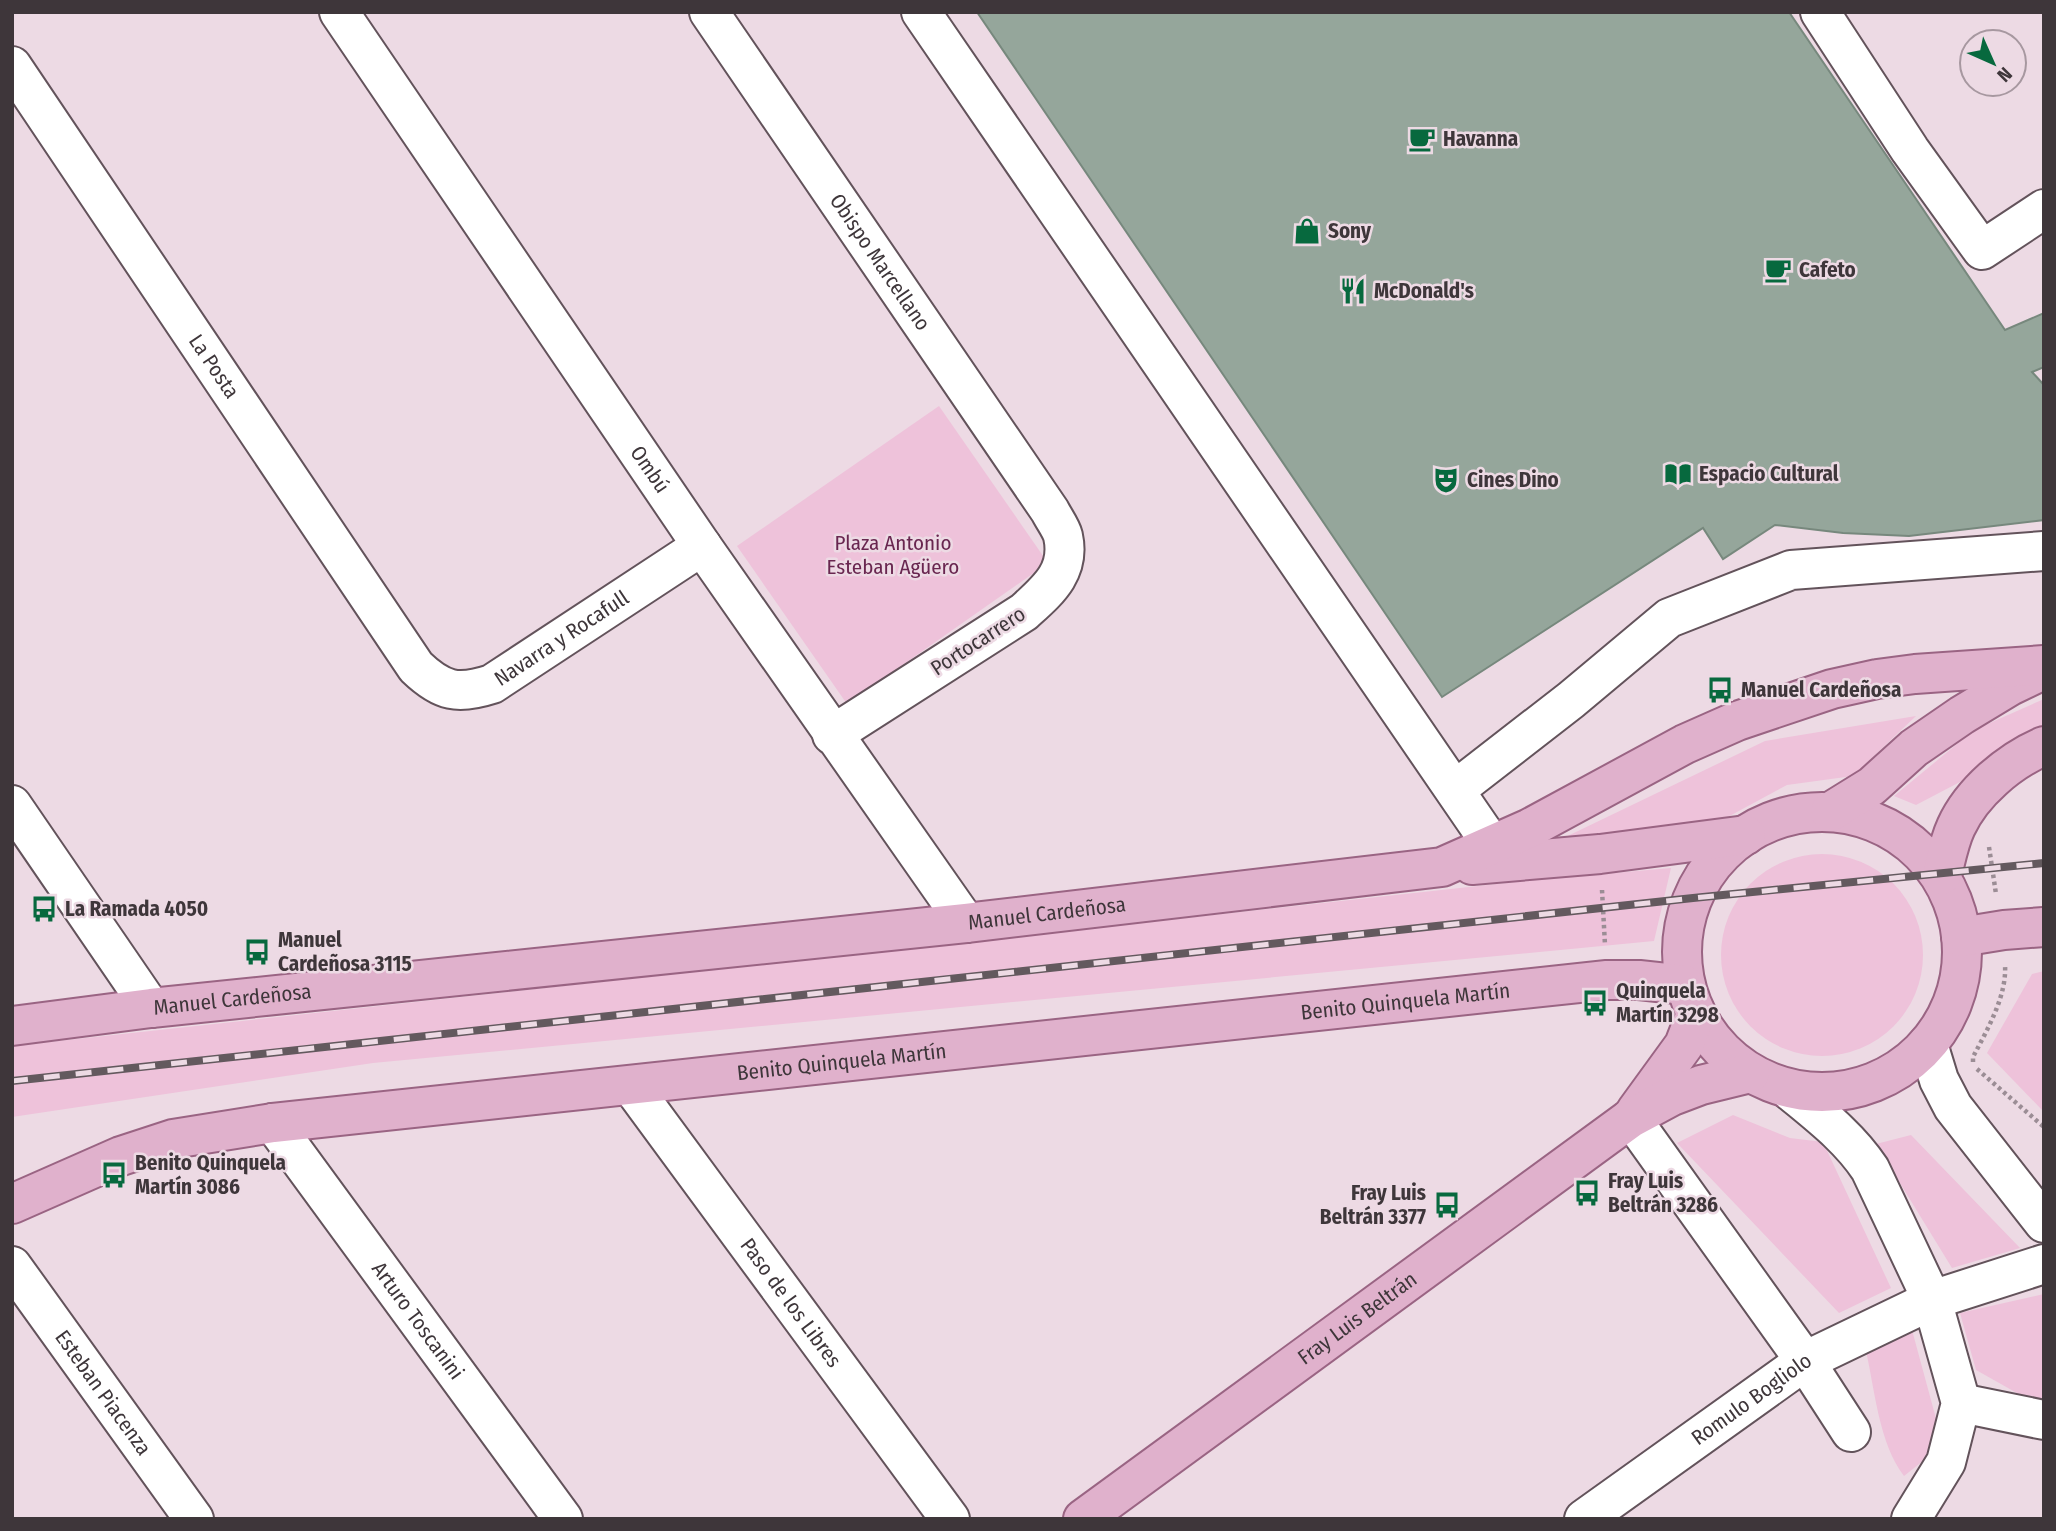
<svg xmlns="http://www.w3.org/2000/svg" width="2056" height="1531" font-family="'Fira Sans Condensed',sans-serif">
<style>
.green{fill:#eec2da}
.building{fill:#95a69b;stroke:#77887d;stroke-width:2}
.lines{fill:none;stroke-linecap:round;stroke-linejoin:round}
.minor-casing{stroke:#63535b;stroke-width:42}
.major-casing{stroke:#9a6483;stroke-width:42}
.path{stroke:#9b8d95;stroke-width:4.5;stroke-dasharray:3.5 3.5;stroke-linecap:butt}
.minor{stroke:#fff;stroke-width:38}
.major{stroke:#e0b1cc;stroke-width:38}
.rail-casing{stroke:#63595e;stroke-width:8}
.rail{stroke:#eddae4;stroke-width:5;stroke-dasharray:16;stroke-linecap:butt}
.labels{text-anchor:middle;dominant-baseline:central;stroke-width:5;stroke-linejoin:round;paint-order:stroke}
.poi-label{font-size:21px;font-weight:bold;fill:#3e363a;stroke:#eddae4;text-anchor:start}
.street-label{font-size:21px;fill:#3e363a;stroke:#eddae4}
.park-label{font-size:21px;fill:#692650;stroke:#eddae4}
</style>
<rect width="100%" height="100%" fill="#eddae4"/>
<g class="green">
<path d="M 939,406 L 1048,563 L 847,704 L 737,546 Z"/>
<path d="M 2044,699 L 2044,738 L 1916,805 L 1894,796 L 1974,730 Z"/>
<path d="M 1916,716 L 1853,776 L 1787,785 L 1711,826 L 1551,844 L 1765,741 Z"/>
<circle cx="1822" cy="955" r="101"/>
<path d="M 1671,868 L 1654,941 L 373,1063 L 12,1117 L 12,1046 L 1534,880 Z"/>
<path d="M 2044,971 L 2044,1112 L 1987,1053 L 2032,974 Z"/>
<path d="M 1733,1115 L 1790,1138 L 1823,1142 L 1891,1288 L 1839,1313 L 1677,1143 Z"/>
<path d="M 1911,1135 L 2020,1248 L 1952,1268 L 1876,1144 Z"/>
<path d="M 2044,1294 L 2044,1403 L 2024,1397 L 1976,1370 L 1960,1313 Z"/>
<path d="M 1912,1330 L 1941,1437 L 1929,1456 L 1904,1476 C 1879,1443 1875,1391 1866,1351 Z"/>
</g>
<path class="building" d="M 977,12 L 1789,12 L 2005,330 L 2044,313 L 2044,367 L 2032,372 L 2044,385 L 2044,520 L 1909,536 L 1843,533 L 1775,525 L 1723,559 L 1703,528 L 1442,697 Z"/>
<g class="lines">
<g class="minor-casing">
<g id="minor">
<path id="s1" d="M 339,12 L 702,546 L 966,923"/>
<path id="s2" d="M 709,12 L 1050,511 C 1054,519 1061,528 1063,536 C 1071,572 1047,591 1024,612 L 832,735"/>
<path d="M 921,12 L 1492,845"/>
<path d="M 1820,12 L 1910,150 L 1982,250 L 2044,209"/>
<path id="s3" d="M 12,66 L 416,667 C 442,692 458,695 492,684 L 702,546"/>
<path d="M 1455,790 L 1571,700 L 1669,618 L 1791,570 L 2044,551"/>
<path d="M 12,805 L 151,1008"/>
<path d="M 1928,1044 L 1939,1080 L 1953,1107 L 2044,1223"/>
<path id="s4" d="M 632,1087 L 950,1519"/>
<path d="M 1788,1089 C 1818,1114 1848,1136 1870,1169 L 1932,1300 L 1961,1403 L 1946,1462 L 1911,1519"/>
<path d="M 1631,1118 L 1805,1361 L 1851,1432"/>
<path id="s5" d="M 273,1123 L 563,1519"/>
<path id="s6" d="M 12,1266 L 194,1519"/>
<path d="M 1961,1403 L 2044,1420"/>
<path id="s7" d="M 1584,1519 L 1805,1361 L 1932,1300 L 2044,1264"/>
</g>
</g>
<g class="major-casing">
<g id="major">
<circle cx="1822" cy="952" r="140"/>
<path d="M 1830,812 L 1872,786 L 1914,748 L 1962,715 L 2010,686 L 2039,672"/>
<path d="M 1472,865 L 1600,854 L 1746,835"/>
<path d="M 1942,875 C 1946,859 1949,842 1956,827 C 1972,792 2009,761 2044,746"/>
<path d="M 1961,937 L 2004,930 L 2044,927"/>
<path id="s8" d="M 12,1026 L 151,1008 L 966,923 L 1442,867 L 1530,828 L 1685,744 L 1737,721 L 1832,689 L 1877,679 L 1915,674 L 2044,665"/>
<path d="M 1636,1111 L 1684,1045 L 1696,1014"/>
<path id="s9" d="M 12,1204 L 121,1156 L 173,1139 L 273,1123 L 1607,980 L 1639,980 L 1685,985"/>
<path id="s10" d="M 1083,1519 L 1631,1118 L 1672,1096 L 1701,1085 L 1750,1073"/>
</g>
</g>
<g class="path">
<path d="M 1989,847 L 1996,894"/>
<path d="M 1602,890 L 1605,945"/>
<path d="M 1973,1062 L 1973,1057 C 1987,1030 2007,996 2005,965"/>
<path d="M 1977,1069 L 2044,1127"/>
</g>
<use href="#minor" class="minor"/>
<use href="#major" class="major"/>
<g class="rail-casing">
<path id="rail" d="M 12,1081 L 1693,898 L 2044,863"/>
</g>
<use href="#rail" class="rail"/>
</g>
<defs>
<g id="cafe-bare" transform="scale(2.1)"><path d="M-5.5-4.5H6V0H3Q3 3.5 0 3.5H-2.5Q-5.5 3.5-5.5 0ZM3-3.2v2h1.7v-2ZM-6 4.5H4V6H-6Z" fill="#07693e" stroke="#eddae4" stroke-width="2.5" paint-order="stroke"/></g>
<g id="shop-bare" transform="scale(2.1)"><path d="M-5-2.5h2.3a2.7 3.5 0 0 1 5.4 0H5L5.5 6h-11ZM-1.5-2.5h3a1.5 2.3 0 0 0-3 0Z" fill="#07693e" stroke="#eddae4" stroke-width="2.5" paint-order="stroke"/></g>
<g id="restaurant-bare" transform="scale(2.1)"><path d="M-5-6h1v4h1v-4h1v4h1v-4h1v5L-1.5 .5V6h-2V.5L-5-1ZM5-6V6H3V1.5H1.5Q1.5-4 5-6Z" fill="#07693e" stroke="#eddae4" stroke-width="2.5" paint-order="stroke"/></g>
<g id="library-bare" transform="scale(2.1)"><path d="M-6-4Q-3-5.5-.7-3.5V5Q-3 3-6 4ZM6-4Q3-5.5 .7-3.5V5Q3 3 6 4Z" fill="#07693e" stroke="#eddae4" stroke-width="2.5" paint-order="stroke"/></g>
<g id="theatre-bare" transform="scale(2.1)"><path d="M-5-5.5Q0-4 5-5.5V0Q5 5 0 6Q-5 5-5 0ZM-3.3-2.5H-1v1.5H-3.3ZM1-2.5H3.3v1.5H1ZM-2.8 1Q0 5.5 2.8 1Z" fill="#07693e" stroke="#eddae4" stroke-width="2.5" paint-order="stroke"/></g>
<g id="bus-bare" transform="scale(2.1)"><path d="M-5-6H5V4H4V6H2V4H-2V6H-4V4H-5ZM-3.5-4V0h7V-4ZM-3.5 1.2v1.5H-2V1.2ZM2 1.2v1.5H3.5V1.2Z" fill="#07693e" stroke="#eddae4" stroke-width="2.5" paint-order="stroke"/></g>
</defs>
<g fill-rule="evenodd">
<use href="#cafe-bare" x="1422" y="139"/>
<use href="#shop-bare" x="1307" y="231"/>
<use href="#cafe-bare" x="1778" y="270"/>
<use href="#restaurant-bare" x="1353" y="291"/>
<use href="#library-bare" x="1678" y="474"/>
<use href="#theatre-bare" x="1446" y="480"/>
<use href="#bus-bare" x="1720" y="690"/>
<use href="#bus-bare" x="44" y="909"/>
<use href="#bus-bare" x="257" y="952"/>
<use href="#bus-bare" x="1595" y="1003"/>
<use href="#bus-bare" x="114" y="1175"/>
<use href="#bus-bare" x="1587" y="1193"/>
<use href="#bus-bare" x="1447" y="1205"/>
</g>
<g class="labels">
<g class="poi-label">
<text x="1443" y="139">Havanna</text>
<text x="1328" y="231">Sony</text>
<text x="1799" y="270">Cafeto</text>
<text x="1374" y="291">McDonald's</text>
<text x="1699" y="474">Espacio Cultural</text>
<text x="1467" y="480">Cines Dino</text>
<text x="1741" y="690">Manuel Cardeñosa</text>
<text x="65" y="909">La Ramada 4050</text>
<text x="278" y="940">Manuel<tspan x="278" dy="24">Cardeñosa 3115</tspan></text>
<text x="1616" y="991">Quinquela<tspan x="1616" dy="24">Martín 3298</tspan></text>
<text x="135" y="1163">Benito Quinquela<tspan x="135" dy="24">Martín 3086</tspan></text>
<text x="1608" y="1181">Fray Luis<tspan x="1608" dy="24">Beltrán 3286</tspan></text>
<text x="1426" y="1193" text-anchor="end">Fray Luis<tspan x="1426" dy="24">Beltrán 3377</tspan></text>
</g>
<g class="street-label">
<text stroke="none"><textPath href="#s2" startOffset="303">Obispo Marcellano</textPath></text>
<text stroke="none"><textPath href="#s3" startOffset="362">La Posta</textPath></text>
<text stroke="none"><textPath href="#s1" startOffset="553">Ombú</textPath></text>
<text stroke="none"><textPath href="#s3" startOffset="891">Navarra y Rocafull</textPath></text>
<text transform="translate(978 641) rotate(-33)">Portocarrero</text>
<text stroke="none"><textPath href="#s8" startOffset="1041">Manuel Cardeñosa</textPath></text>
<text stroke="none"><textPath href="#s8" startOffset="222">Manuel Cardeñosa</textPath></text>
<text stroke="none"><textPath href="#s9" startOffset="1414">Benito Quinquela Martín</textPath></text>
<text stroke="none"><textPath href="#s9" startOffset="847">Benito Quinquela Martín</textPath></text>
<text stroke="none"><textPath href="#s4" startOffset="268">Paso de los Libres</textPath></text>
<text stroke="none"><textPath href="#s10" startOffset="340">Fray Luis Beltrán</textPath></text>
<text stroke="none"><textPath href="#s5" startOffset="245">Arturo Toscanini</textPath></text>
<text stroke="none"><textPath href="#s6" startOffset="156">Esteban Piacenza</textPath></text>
<text stroke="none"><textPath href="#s7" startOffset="206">Romulo Bogliolo</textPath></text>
</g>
<g class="park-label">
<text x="893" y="543">Plaza Antonio<tspan x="893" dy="24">Esteban Agüero</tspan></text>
</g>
</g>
<rect width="2056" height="1531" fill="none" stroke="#3e363a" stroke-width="28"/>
<g transform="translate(1993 63) rotate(135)"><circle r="33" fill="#eddae4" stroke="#a798a0" stroke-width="2"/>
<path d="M0-5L12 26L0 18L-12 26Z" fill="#07693e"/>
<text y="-10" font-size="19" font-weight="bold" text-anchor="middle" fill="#3e363a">N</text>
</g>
</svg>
